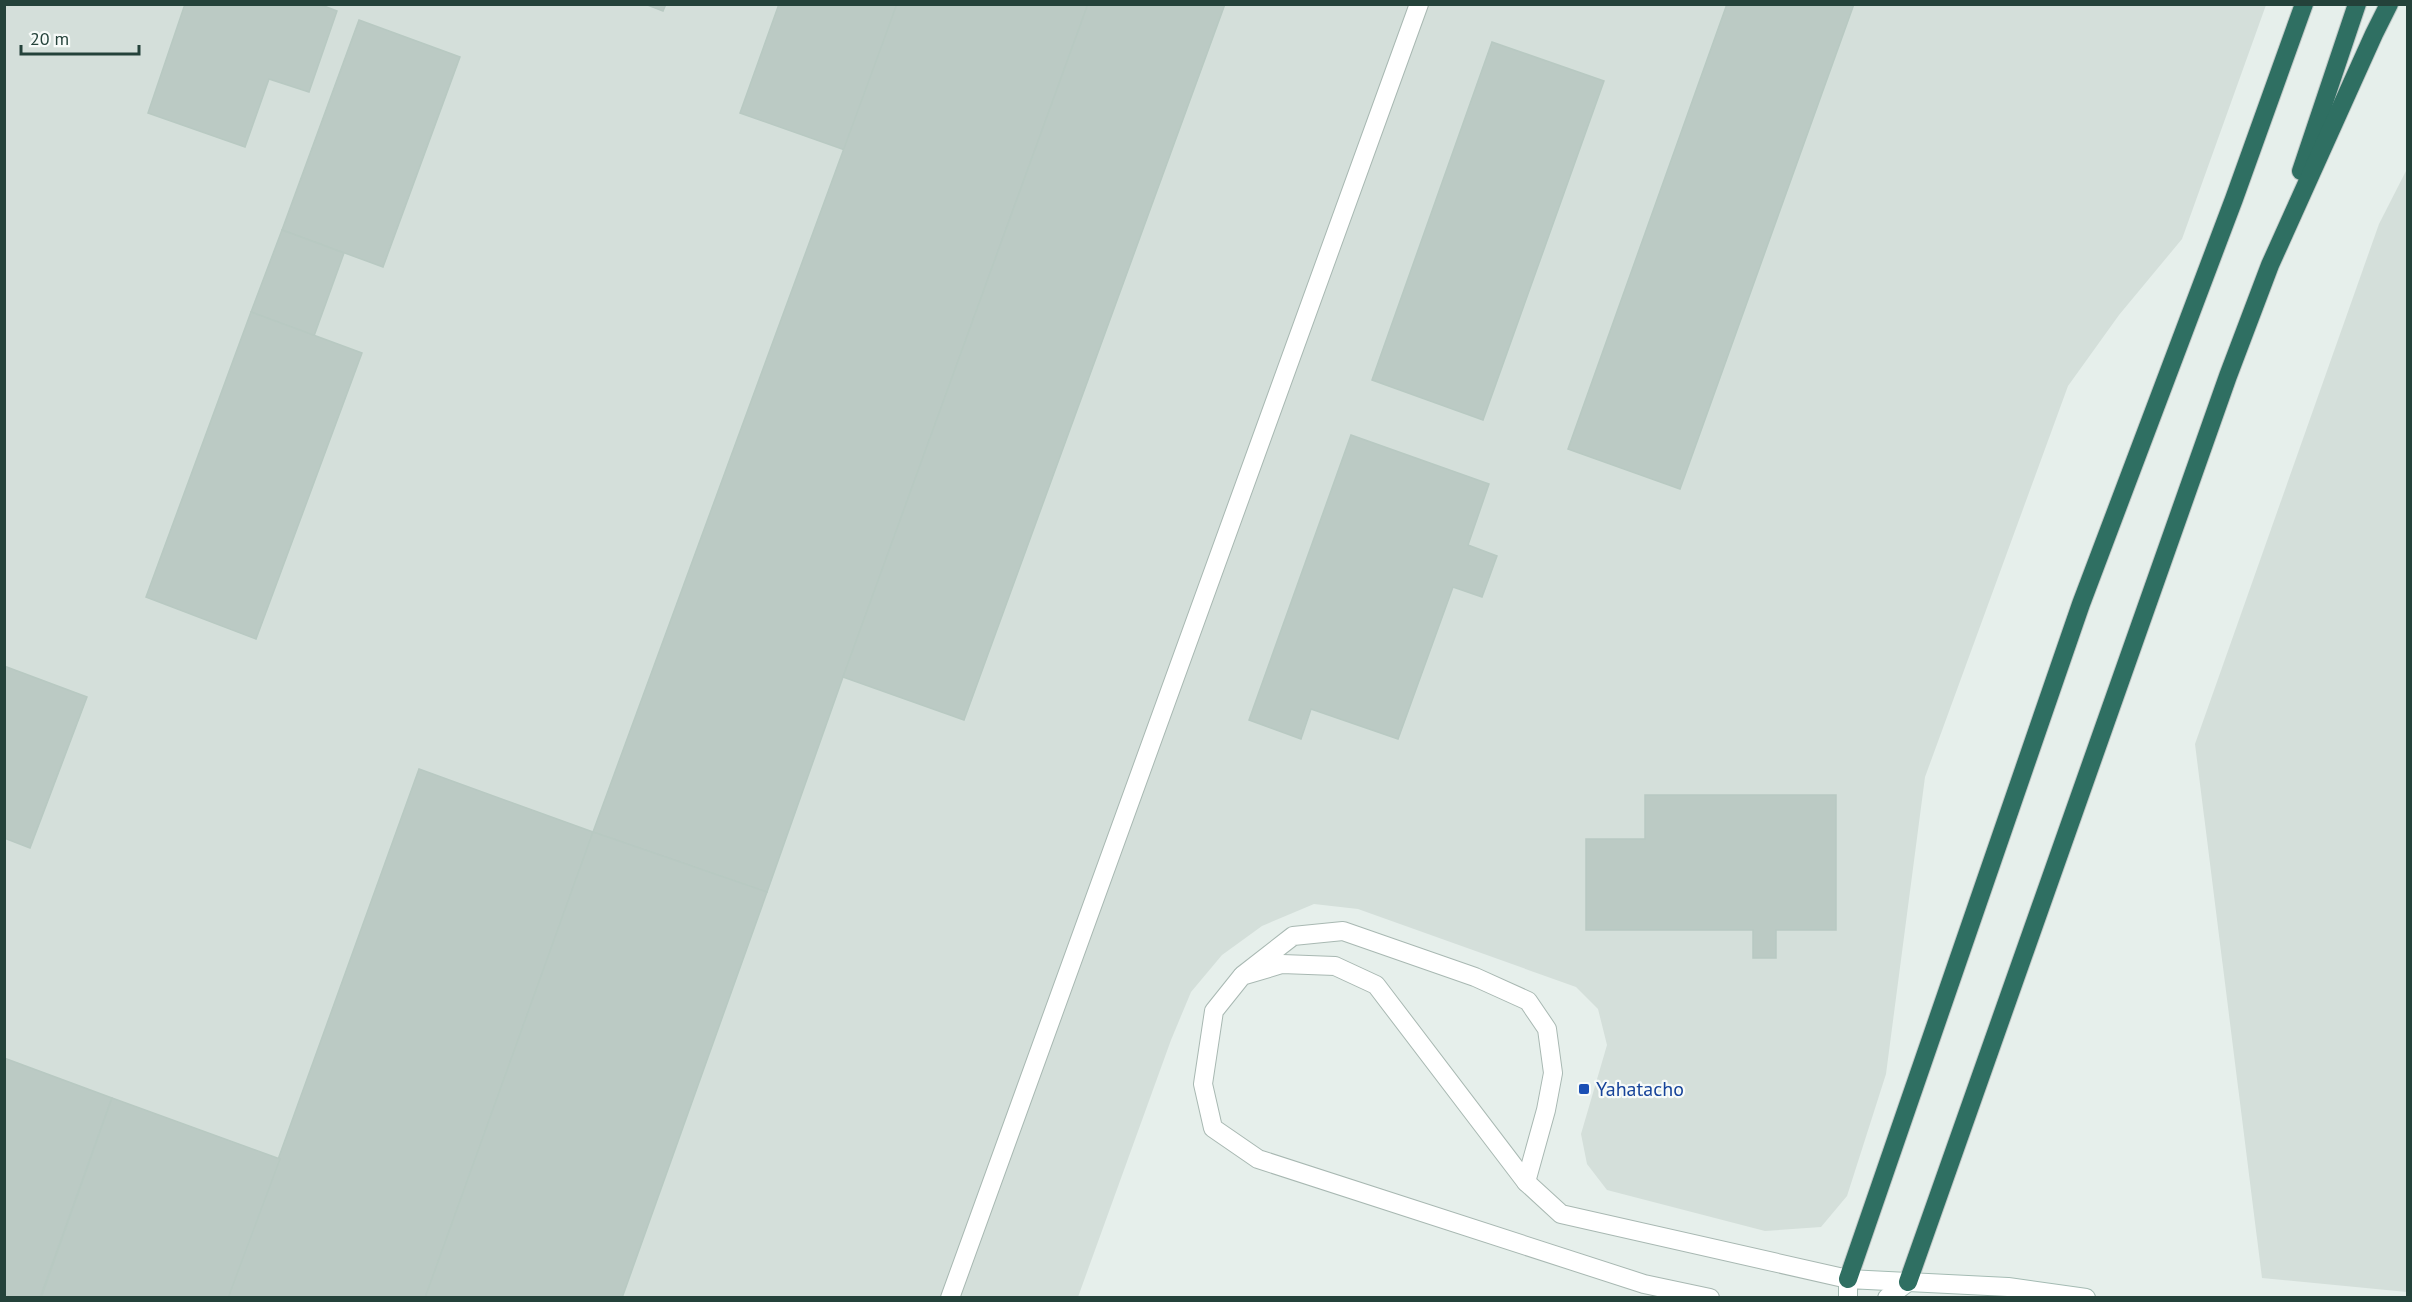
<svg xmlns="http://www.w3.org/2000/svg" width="2412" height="1302" font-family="'PT Sans',sans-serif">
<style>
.built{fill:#d4dfda}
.building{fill:#bbcac4;stroke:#b8c9c2;stroke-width:1.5}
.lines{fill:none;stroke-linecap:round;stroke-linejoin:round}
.lane-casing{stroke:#a8b8b2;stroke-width:20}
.street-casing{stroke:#a8b8b2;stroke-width:20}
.secondary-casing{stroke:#a4bbb3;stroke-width:20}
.highway-casing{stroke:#c2cac8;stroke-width:20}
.lane{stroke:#fff;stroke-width:18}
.street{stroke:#fff;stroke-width:18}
.secondary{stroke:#fff;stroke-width:18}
.highway{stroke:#2f6f62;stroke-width:18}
.transit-dot{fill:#1a4fb4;stroke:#f7fbf9;stroke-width:2}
.labels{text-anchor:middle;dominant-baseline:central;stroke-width:4.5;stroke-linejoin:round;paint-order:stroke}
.transit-label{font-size:20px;fill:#164399;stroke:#f7fbf9;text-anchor:start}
</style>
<rect width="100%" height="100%" fill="#e6efeb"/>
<g class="built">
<path d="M 5,5 L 2266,5 L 2182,239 L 2119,315 L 2068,386 L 1925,777 L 1886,1074 L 1847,1196 L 1821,1227 L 1765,1231 L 1607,1190 L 1587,1164 L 1581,1134 L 1607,1045 L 1598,1009 L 1576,987 L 1358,909 L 1314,904 L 1262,926 L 1222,955 L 1191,992 L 1171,1040 L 1078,1297 L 5,1298 Z"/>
<path d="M 2407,169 L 2408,1292 L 2407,1292 L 2262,1278 L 2195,744 L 2379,224 Z"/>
</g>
<g class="building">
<path d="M 185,4 L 319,4 L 337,11 L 309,92 L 269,79 L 245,147 L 148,113 Z"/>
<path d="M 645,4 L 666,4 L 663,11 Z"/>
<path d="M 779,4 L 897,4 L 845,150 L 740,113 Z"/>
<path d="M 897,4 L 1088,4 L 843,677 L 767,892 L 593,832 Z"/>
<path d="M 1088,4 L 1225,4 L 964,720 L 843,677 Z"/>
<path d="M 1727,4 L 1854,4 L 1680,489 L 1568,449 Z"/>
<path d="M 359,20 L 460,57 L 383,267 L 282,230 Z"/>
<path d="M 1492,42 L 1604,81 L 1483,420 L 1372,380 Z"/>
<path d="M 282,230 L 344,253 L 314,336 L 251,312 Z"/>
<path d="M 251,312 L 362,353 L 256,639 L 146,597 Z"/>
<path d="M 1351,435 L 1489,484 L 1468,545 L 1497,556 L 1482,597 L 1453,587 L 1398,739 L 1311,709 L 1301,739 L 1249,720 Z"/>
<path d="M 4,666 L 87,697 L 30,848 L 4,838 Z"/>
<path d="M 419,769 L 593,832 L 425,1298 L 228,1298 Z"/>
<path d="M 1645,795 L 1836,795 L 1836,930 L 1776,930 L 1776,958 L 1753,958 L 1753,930 L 1586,930 L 1586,839 L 1645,839 Z"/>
<path d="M 593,832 L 767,892 L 622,1298 L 425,1298 Z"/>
<path d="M 4,1058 L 112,1098 L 40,1298 L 4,1298 Z"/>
<path d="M 112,1098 L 280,1159 L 228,1298 L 41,1298 Z"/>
</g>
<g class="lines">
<g class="lane-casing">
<g id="lane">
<path d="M 1243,975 L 1293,936 L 1343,931 L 1475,977 L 1528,1001 L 1547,1029 L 1553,1073 L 1546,1110 L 1526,1182"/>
<path d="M 950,1298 L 1419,4"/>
</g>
</g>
<g class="street-casing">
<path id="street" d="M 1710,1298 L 1644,1284 L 1258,1159 L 1213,1128 L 1203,1084 L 1214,1011 L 1242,976 L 1282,964 L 1335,966 L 1376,985 L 1526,1182 L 1561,1214 L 1848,1279"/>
</g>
<g class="secondary-casing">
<g id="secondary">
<path d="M 1848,1298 L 1848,1279 L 2008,1287 L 2086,1298"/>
<path d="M 1887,1298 L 1908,1282"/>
</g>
</g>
<g class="highway-casing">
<g id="highway">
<path d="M 2301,171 L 2357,4"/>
<path d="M 1848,1279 L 2081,604 L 2234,199 L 2304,4"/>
<path d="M 1908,1282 L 2228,376 L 2270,265 L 2374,34 L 2389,4"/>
</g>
</g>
<use href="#lane" class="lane"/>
<use href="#street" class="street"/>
<use href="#secondary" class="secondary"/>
<use href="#highway" class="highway"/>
</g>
<rect class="transit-dot" x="1578" y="1083" width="12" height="12" rx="3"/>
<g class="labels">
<g class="transit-label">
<text x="1596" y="1089">Yahatacho</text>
</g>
</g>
<rect width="2412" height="1302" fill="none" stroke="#24423a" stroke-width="12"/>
<path d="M21 45v9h118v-9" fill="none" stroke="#24423a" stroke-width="3"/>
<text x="30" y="45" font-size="18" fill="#24423a" stroke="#f7fbf9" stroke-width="4.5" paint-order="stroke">20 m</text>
</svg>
